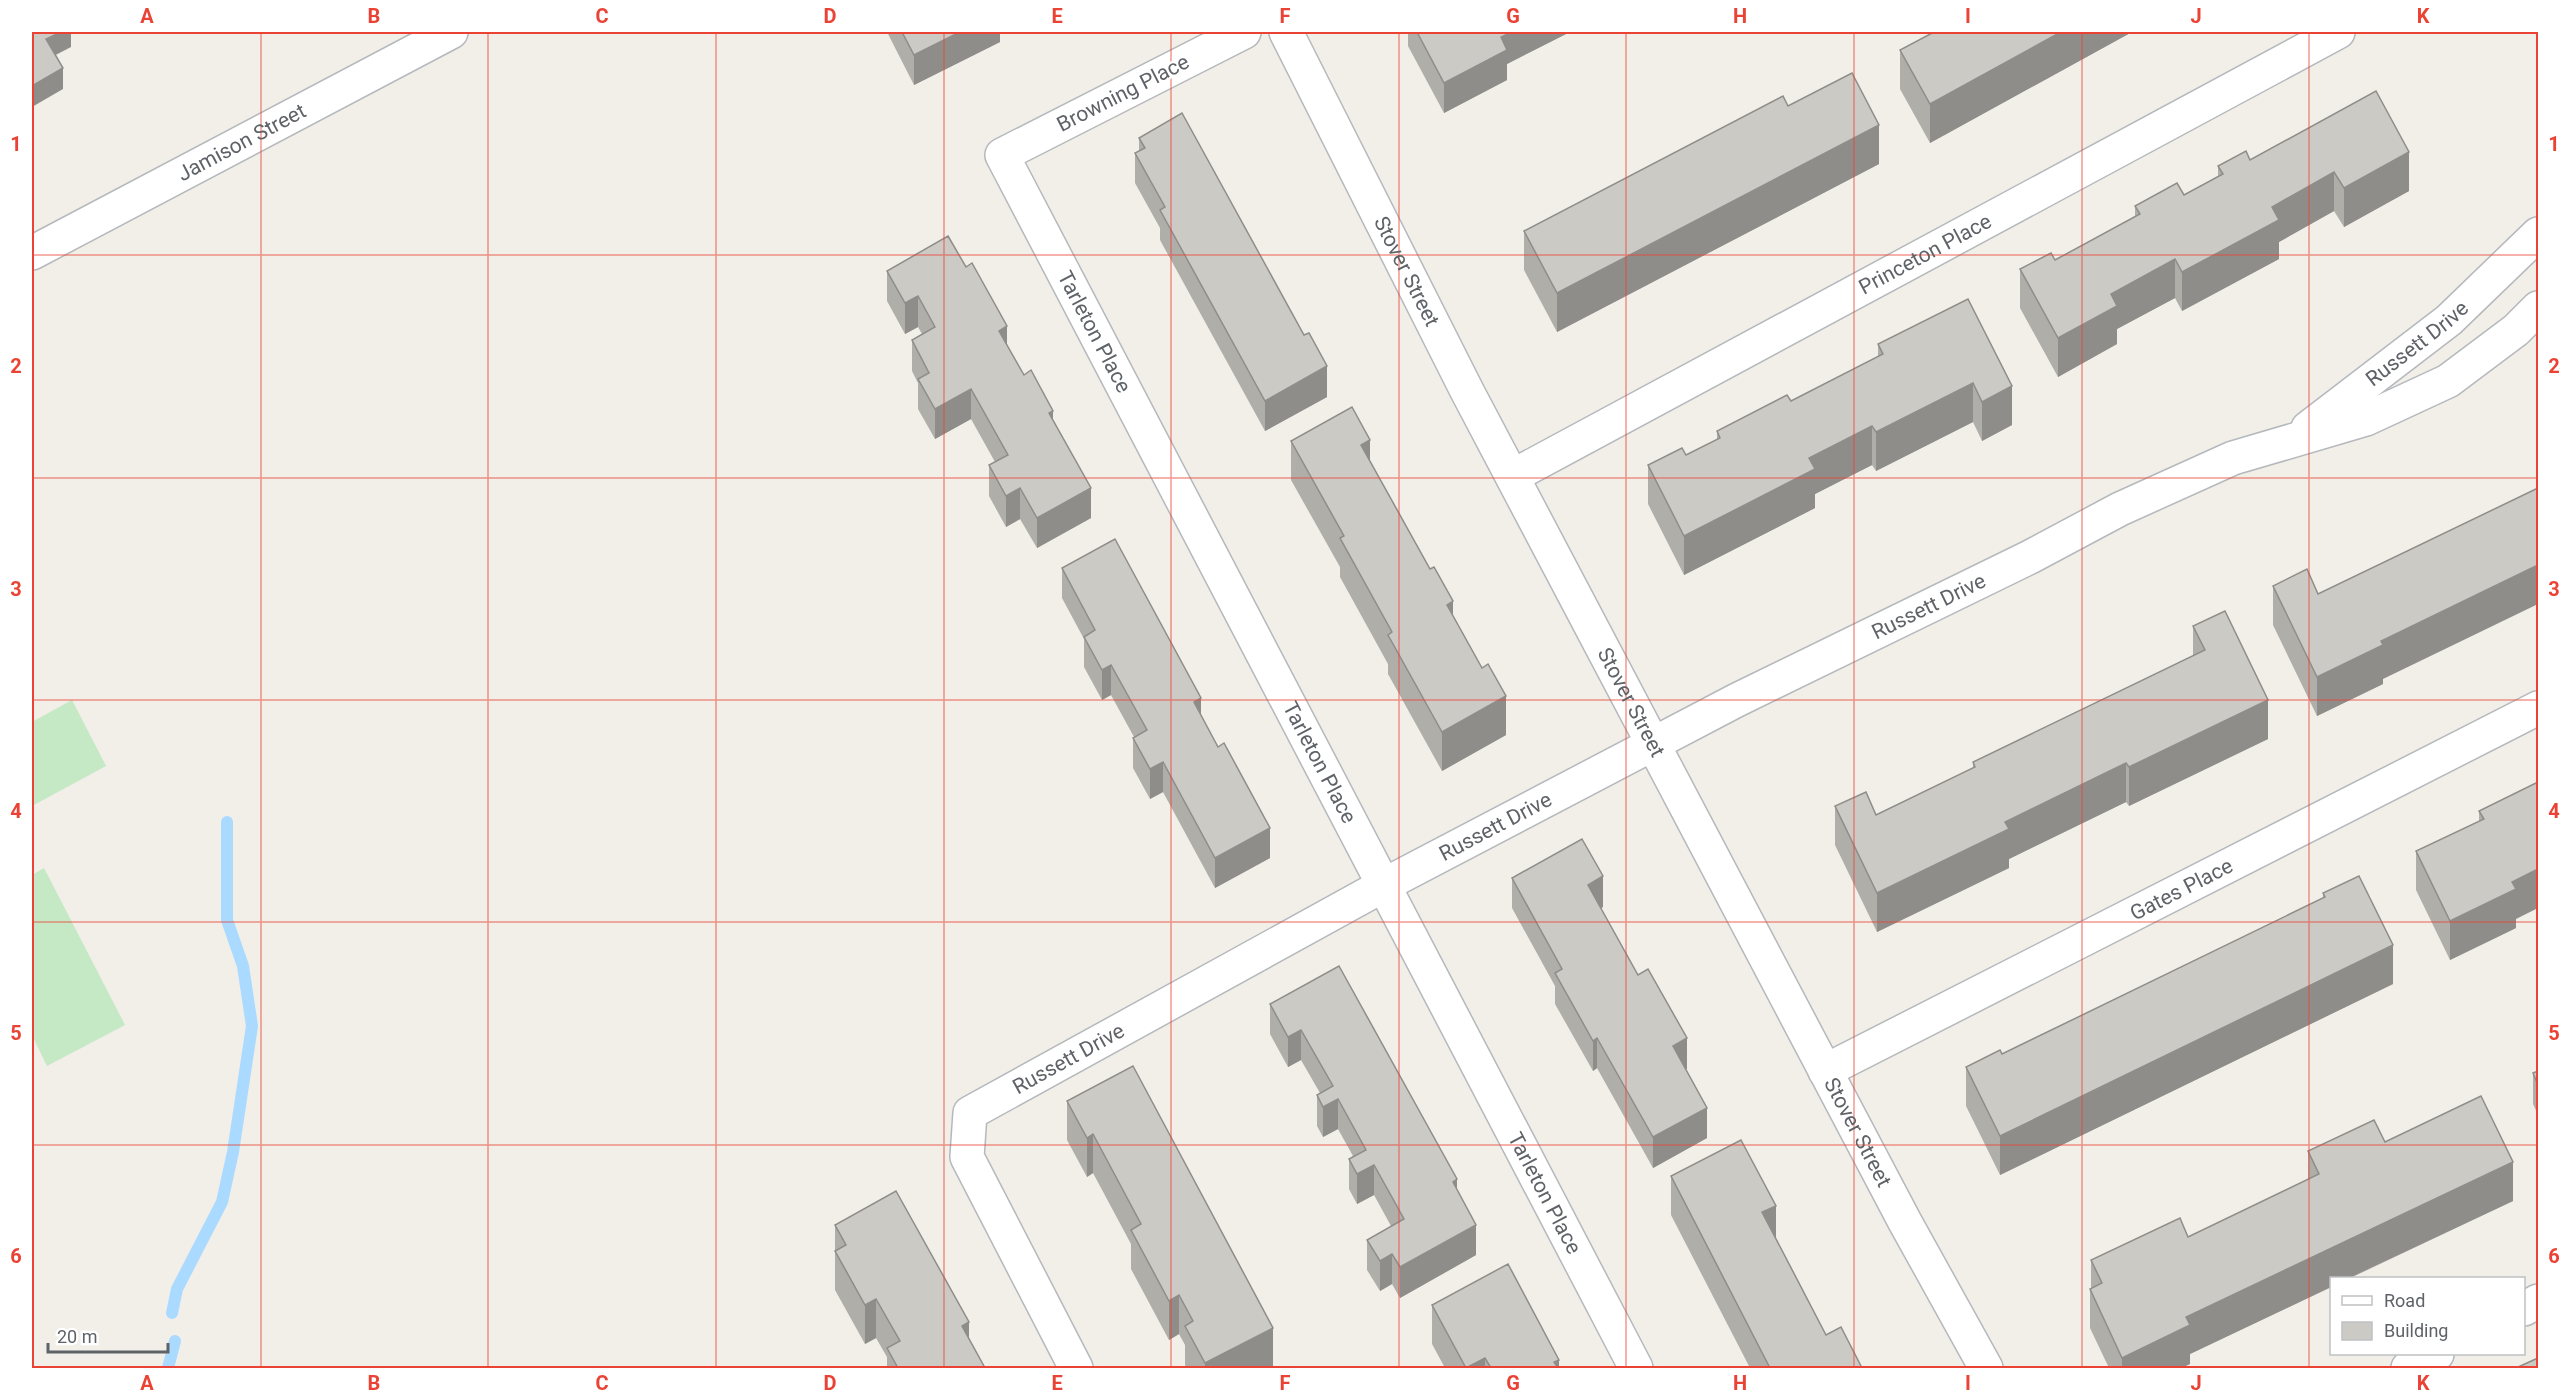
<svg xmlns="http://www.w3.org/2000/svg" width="2570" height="1400" font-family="Roboto,sans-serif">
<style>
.garden{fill:#c5e8c5}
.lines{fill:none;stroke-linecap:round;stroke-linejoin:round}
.stream{stroke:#aadaff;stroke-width:12}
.street-casing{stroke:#b5b8bc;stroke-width:36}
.street{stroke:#fff;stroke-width:33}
.wall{fill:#afaea9}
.shaded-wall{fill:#8f8d8a}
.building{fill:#cccac5;stroke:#8f8d8a;stroke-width:1.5}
.grid{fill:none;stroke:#ea4335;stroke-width:1.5;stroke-opacity:0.55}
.labels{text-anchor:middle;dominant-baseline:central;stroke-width:4.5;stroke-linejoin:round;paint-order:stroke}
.street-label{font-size:21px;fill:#5f6368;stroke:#fff}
.neatline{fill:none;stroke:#ea4335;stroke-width:2}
.grid-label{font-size:20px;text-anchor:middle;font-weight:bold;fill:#ea4335}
</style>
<rect width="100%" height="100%" fill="#f1efe8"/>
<g class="garden">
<path d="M 72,700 L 106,766 L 32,806 L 32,722 Z"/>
<path d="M 44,868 L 125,1025 L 47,1066 L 32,1035 L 32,875 Z"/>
</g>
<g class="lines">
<g class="stream">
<path d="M 172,1313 L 177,1289 L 222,1202 L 233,1152 L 252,1026 L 243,966 L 227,920 L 227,822"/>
<path d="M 168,1368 L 175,1341"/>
</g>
<g class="street-casing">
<g id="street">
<path id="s1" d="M 1244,32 L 1002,155 L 1636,1368"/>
<path id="s2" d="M 1286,32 L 1467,391 L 1905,1222 L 1986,1368"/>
<path id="s3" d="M 32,253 L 451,32"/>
<path id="s4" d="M 2308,428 L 2449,320 L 2538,234"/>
<path id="s5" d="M 1513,476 L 2338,32"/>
<path id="s6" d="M 1825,1071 L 2538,708"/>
<path d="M 2524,1309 L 2538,1301"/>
<path id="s7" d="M 1076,1368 L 967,1157 L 970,1113 L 1384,885 L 1737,700 L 2030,557 L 2120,509 L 2233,458 L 2366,419 L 2448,381 L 2516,330 L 2538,308"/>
<path d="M 2408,1368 L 2437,1354"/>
</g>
</g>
<use href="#street" class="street"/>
</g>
<g class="wall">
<path d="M 887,32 L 1006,32 L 1000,34 L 1000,42 L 914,85 Z"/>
<path d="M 1408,32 L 1570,32 L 1507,64 L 1507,80 L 1444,113 L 1408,46 Z"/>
<path d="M 1934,32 L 2132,32 L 1930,143 L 1900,89 L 1900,50 Z"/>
<path d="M 2376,91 L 2409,191 L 2344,227 L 2334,211 L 2279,242 L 2279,259 L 2182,311 L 2175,298 L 2117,329 L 2117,344 L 2058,377 L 2020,308 L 2020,269 L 2055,260 L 2135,216 L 2135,206 L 2184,195 L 2218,176 L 2218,166 L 2250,160 Z"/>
<path d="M 1788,106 L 1879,164 L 1557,332 L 1524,270 L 1524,231 Z"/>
<path d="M 1139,138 L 1327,397 L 1265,431 L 1160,240 L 1160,228 L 1135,183 L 1135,153 L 1139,151 Z"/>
<path d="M 887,271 L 1007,345 L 1024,375 L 1053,420 L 1091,518 L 1037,548 L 1020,519 L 1006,527 L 989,496 L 989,465 L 995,462 L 971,419 L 935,439 L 918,409 L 918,383 L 912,371 L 912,340 L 922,334 L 918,327 L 905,334 L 887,301 Z"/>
<path d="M 1968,299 L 2012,425 L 1982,441 L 1973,422 L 1876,471 L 1872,465 L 1815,494 L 1815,508 L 1684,575 L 1648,504 L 1648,465 L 1686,455 L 1717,440 L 1717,431 L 1791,401 L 1878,357 L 1878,344 Z"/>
<path d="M 1291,441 L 1370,461 L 1453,616 L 1506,735 L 1442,771 L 1388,674 L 1388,664 L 1340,577 L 1340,567 L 1291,480 Z"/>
<path d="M 1062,568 L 1201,717 L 1270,858 L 1215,888 L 1163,792 L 1150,799 L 1133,768 L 1133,738 L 1134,737 L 1111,695 L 1102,700 L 1084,667 L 1084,639 L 1062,598 Z"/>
<path d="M 2273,586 L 2318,594 L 2383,679 L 2383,684 L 2317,716 L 2273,625 Z"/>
<path d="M 2193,626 L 2268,739 L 2129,806 L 2126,802 L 2009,859 L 2009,868 L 1877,932 L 1835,845 L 1835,806 L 1876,815 L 1973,768 L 1973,762 L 2193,656 Z"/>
<path d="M 2538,782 L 2516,919 L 2516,928 L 2450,960 L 2416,890 L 2416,851 L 2479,821 L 2479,811 Z"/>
<path d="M 1512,878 L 1603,907 L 1601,908 L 1687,1069 L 1686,1069 L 1707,1138 L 1653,1168 L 1597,1068 L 1593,1071 L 1555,1004 L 1555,986 L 1512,908 Z"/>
<path d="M 2323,893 L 2393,984 L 2000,1175 L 1966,1106 L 1966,1067 L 2002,1054 L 2323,898 Z"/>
<path d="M 1339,966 L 1457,1190 L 1476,1255 L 1400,1298 L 1392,1284 L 1380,1291 L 1367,1270 L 1367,1240 L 1391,1226 L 1374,1195 L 1357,1204 L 1349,1189 L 1349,1159 L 1353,1156 L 1338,1129 L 1323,1137 L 1317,1126 L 1317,1095 L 1320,1093 L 1301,1060 L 1288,1067 L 1270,1034 L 1270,1004 Z"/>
<path d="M 1133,1066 L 1273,1367 L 1269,1368 L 1187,1368 L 1185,1365 L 1185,1345 L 1179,1334 L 1169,1340 L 1131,1269 L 1131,1244 L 1093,1173 L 1087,1177 L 1067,1140 L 1067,1101 Z"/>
<path d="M 2538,1071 L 2538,1115 L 2533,1104 L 2533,1073 Z"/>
<path d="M 2385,1142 L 2513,1201 L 2190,1354 L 2190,1364 L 2181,1368 L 2109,1368 L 2090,1328 L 2090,1289 L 2091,1288 L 2091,1260 L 2188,1237 L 2308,1180 L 2308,1151 Z"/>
<path d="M 1671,1176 L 1776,1238 L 1826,1335 L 1862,1368 L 1750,1368 L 1671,1215 Z"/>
<path d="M 835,1225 L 969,1338 L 985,1368 L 887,1368 L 887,1357 L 876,1338 L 865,1344 L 835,1290 Z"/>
<path d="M 1432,1305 L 1559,1368 L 1445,1368 L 1432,1344 Z"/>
</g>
<g class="shaded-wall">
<path d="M 61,32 L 71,32 L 71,47 L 46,60 L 46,39 Z"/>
<path d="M 960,32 L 1006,32 L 1000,34 L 1000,42 L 914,85 L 914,55 Z"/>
<path d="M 1512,32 L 1570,32 L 1507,64 L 1507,80 L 1444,113 L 1444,83 L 1501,37 Z"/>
<path d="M 2061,32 L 2132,32 L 1930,143 L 1930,104 Z"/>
<path d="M 63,68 L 63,89 L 32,107 L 32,86 Z"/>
<path d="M 1879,125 L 1879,164 L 1557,332 L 1557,293 Z"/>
<path d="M 2409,152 L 2409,191 L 2344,227 L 2344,188 Z"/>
<path d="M 2334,172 L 2334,211 L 2279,242 L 2279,259 L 2182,311 L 2182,272 L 2272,207 Z"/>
<path d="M 2175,259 L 2175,298 L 2117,329 L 2117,344 L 2058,377 L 2058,338 L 2111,294 Z"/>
<path d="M 918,296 L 918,327 L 905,334 L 905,303 Z"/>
<path d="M 1007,326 L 1007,357 L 999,331 Z"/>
<path d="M 1327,366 L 1327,397 L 1265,431 L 1265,401 Z"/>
<path d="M 1973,383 L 1973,422 L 1876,471 L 1876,432 Z"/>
<path d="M 2012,386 L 2012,425 L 1982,441 L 1982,402 Z"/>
<path d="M 971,389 L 971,419 L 935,439 L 935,409 Z"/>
<path d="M 1053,411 L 1053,442 L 1049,413 Z"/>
<path d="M 1872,426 L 1872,465 L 1815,494 L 1815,508 L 1684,575 L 1684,536 L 1809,458 Z"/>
<path d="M 1370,440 L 1370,479 L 1361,445 Z"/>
<path d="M 1020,488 L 1020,519 L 1006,527 L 1006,496 Z"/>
<path d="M 1091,488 L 1091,518 L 1037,548 L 1037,518 Z"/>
<path d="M 2538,565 L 2538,604 L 2383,679 L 2383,684 L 2317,716 L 2317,677 L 2381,641 Z"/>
<path d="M 1453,601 L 1453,640 L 1447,605 Z"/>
<path d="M 1111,665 L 1111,695 L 1102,700 L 1102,670 Z"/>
<path d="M 1506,696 L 1506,735 L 1442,771 L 1442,732 Z"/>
<path d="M 1201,698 L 1201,728 L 1194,702 Z"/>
<path d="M 2268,700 L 2268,739 L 2129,806 L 2129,767 Z"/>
<path d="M 1163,762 L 1163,792 L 1150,799 L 1150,769 Z"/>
<path d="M 2126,763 L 2126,802 L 2009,859 L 2009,868 L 1877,932 L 1877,893 L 2005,822 Z"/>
<path d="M 1270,828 L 1270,858 L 1215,888 L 1215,858 Z"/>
<path d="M 2538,869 L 2538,908 L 2516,919 L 2516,928 L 2450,960 L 2450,921 L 2512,882 Z"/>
<path d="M 1603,876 L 1603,907 L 1588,915 L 1588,885 Z"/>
<path d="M 2393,945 L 2393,984 L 2000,1175 L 2000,1136 Z"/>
<path d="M 1301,1030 L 1301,1060 L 1288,1067 L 1288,1037 Z"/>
<path d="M 1597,1038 L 1597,1068 L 1593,1071 L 1593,1041 Z"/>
<path d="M 1687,1038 L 1687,1069 L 1673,1077 L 1673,1046 Z"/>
<path d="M 1338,1099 L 1338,1129 L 1323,1137 L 1323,1107 Z"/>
<path d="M 1707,1108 L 1707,1138 L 1653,1168 L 1653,1137 Z"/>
<path d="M 1093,1134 L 1093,1173 L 1087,1177 L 1087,1138 Z"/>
<path d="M 2513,1162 L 2513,1201 L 2349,1278 L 2331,1278 L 2331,1287 L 2190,1354 L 2190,1364 L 2181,1368 L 2122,1368 L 2122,1358 L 2186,1317 Z"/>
<path d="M 1374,1165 L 1374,1195 L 1357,1204 L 1357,1174 Z"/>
<path d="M 1457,1179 L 1457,1210 L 1453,1182 Z"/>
<path d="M 1776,1206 L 1776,1245 L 1762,1212 Z"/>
<path d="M 1476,1225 L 1476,1255 L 1400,1298 L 1400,1267 Z"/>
<path d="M 1392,1254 L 1392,1284 L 1380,1291 L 1380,1261 Z"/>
<path d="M 1179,1295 L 1179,1334 L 1169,1340 L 1169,1301 Z"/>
<path d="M 876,1299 L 876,1338 L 865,1344 L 865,1305 Z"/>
<path d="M 969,1322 L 969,1361 L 962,1326 Z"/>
<path d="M 1273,1328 L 1273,1367 L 1269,1368 L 1205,1368 L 1205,1363 Z"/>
<path d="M 1485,1358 L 1485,1368 L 1466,1368 Z"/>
<path d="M 1559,1360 L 1559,1368 L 1554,1368 L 1554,1362 Z"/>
</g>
<g class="building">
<path d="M 32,32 L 61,32 L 46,39 L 63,68 L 32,86 Z"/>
<path d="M 902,32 L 960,32 L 914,55 Z"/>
<path d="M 1417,32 L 1512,32 L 1501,37 L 1507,50 L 1444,83 Z"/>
<path d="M 1934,32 L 2061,32 L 1930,104 L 1900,50 Z"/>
<path d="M 1852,73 L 1879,125 L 1557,293 L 1524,231 L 1783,96 L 1788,106 Z"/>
<path d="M 2376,91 L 2409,152 L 2344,188 L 2334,172 L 2272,207 L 2279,220 L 2182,272 L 2175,259 L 2111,294 L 2117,306 L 2058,338 L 2020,269 L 2051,253 L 2055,260 L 2140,214 L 2135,206 L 2177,183 L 2184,195 L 2223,174 L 2218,166 L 2246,151 L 2250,160 Z"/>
<path d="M 1182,113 L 1304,335 L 1309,333 L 1327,366 L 1265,401 L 1160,210 L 1165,207 L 1135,153 L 1145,148 L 1139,138 Z"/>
<path d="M 948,236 L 966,267 L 972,263 L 1007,326 L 999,331 L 1024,375 L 1031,370 L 1053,411 L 1049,413 L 1091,488 L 1037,518 L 1020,488 L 1006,496 L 989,465 L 1008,455 L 971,389 L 935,409 L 918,379 L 929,373 L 912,340 L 935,327 L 918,296 L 905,303 L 887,271 Z"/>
<path d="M 1968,299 L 2012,386 L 1982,402 L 1973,383 L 1876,432 L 1872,426 L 1809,458 L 1815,469 L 1684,536 L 1648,465 L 1682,448 L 1686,455 L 1720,438 L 1717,431 L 1787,395 L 1791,401 L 1883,354 L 1878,344 Z"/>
<path d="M 1352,407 L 1370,440 L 1361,445 L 1430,569 L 1434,567 L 1453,601 L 1447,605 L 1482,668 L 1488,664 L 1506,696 L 1442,732 L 1388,635 L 1392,632 L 1340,538 L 1344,536 L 1291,441 Z"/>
<path d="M 2538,488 L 2538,565 L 2381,641 L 2383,645 L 2317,677 L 2273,586 L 2307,569 L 2318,594 Z"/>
<path d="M 1115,539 L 1201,698 L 1194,702 L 1218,747 L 1224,743 L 1270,828 L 1215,858 L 1163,762 L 1150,769 L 1133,738 L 1147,730 L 1111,665 L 1102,670 L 1084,637 L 1095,630 L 1062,568 Z"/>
<path d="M 2225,611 L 2268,700 L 2129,767 L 2126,763 L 2005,822 L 2009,829 L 1877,893 L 1835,806 L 1866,792 L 1876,815 L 1975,767 L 1973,762 L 2205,650 L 2193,626 Z"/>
<path d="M 2538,782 L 2538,869 L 2512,882 L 2516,889 L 2450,921 L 2416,851 L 2484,819 L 2479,811 Z"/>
<path d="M 1582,839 L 1603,876 L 1588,885 L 1638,975 L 1648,969 L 1687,1038 L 1673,1046 L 1707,1108 L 1653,1137 L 1597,1038 L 1593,1041 L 1555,973 L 1562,969 L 1512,878 Z"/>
<path d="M 2359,876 L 2393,945 L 2000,1136 L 1966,1067 L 2000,1050 L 2002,1054 L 2325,897 L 2323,893 Z"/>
<path d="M 1339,966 L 1457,1179 L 1453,1182 L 1476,1225 L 1400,1267 L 1392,1254 L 1380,1261 L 1367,1240 L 1404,1219 L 1374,1165 L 1357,1174 L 1349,1159 L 1366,1150 L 1338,1099 L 1323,1107 L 1317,1095 L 1333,1086 L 1301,1030 L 1288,1037 L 1270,1004 Z"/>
<path d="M 1133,1066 L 1273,1328 L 1205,1363 L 1185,1326 L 1193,1321 L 1179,1295 L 1169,1301 L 1131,1230 L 1141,1224 L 1093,1134 L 1087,1138 L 1067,1101 Z"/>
<path d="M 2538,1071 L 2538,1085 L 2533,1073 Z"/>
<path d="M 2481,1096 L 2513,1162 L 2186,1317 L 2190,1325 L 2122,1358 L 2090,1289 L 2102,1283 L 2091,1260 L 2180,1218 L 2188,1237 L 2319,1174 L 2308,1151 L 2374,1120 L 2385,1142 Z"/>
<path d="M 1741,1140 L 1776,1206 L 1762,1212 L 1826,1335 L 1841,1327 L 1862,1368 L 1770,1368 L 1671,1176 Z"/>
<path d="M 896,1191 L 969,1322 L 962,1326 L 985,1368 L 898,1368 L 887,1348 L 900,1341 L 876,1299 L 865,1305 L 835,1251 L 846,1245 L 835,1225 Z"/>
<path d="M 1508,1264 L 1559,1360 L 1554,1362 L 1558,1368 L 1491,1368 L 1485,1358 L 1466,1368 L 1432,1305 Z"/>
<path d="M 2538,1358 L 2538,1368 L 2516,1368 Z"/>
</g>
<path class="grid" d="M 261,32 L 261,1368M 488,32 L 488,1368M 716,32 L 716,1368M 944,32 L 944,1368M 1171,32 L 1171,1368M 1399,32 L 1399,1368M 1626,32 L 1626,1368M 1854,32 L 1854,1368M 2082,32 L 2082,1368M 2309,32 L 2309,1368M 32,255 L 2538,255M 32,478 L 2538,478M 32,700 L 2538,700M 32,922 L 2538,922M 32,1145 L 2538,1145"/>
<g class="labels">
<g class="street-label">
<text transform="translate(1123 93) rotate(-27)">Browning Place</text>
<text stroke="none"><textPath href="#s3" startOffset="237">Jamison Street</textPath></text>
<text stroke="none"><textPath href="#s5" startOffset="468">Princeton Place</textPath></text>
<text stroke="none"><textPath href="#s2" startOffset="268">Stover Street</textPath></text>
<text stroke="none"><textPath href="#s1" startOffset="471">Tarleton Place</textPath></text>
<text stroke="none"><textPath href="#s4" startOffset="138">Russett Drive</textPath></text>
<text stroke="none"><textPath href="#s7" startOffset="1366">Russett Drive</textPath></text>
<text stroke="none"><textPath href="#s2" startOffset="754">Stover Street</textPath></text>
<text stroke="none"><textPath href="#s1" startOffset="957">Tarleton Place</textPath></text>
<text stroke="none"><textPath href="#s7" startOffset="880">Russett Drive</textPath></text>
<text stroke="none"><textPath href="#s6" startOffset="400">Gates Place</textPath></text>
<text stroke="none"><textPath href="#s7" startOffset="394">Russett Drive</textPath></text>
<text stroke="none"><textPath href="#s2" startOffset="1240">Stover Street</textPath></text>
<text stroke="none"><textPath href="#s1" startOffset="1443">Tarleton Place</textPath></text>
</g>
</g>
<rect width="2570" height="1400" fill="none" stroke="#ffffff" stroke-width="66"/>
<rect x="2330" y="1277" width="195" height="78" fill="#ffffff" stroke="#bfc1c3" stroke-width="1.5"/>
<rect x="2342" y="1296" width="30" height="9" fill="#ffffff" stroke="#bfc1c3" stroke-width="1.5"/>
<text x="2384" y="1307" font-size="18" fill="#5f6368">Road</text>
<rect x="2342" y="1322" width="30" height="18" fill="#cccac5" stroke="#bfc1c3" stroke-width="1.5"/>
<text x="2384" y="1337" font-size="18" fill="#5f6368">Building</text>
<path d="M48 1343v9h120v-9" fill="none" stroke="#5f6368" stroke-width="3"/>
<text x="57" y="1343" font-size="18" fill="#5f6368" stroke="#ffffff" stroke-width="4.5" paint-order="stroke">20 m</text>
<rect x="33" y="33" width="2504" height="1334" class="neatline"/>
<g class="grid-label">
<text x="147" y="23">A</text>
<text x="374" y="23">B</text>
<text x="602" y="23">C</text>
<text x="830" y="23">D</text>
<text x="1057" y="23">E</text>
<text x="1285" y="23">F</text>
<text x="1513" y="23">G</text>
<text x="1740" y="23">H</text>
<text x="1968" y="23">I</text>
<text x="2196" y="23">J</text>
<text x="2423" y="23">K</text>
<text x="16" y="151">1</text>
<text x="2554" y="151">1</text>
<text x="16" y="373">2</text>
<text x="2554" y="373">2</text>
<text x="16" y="596">3</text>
<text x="2554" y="596">3</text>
<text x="16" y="818">4</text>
<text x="2554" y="818">4</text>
<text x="16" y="1040">5</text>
<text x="2554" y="1040">5</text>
<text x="16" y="1263">6</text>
<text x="2554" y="1263">6</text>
<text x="147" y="1390">A</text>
<text x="374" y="1390">B</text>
<text x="602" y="1390">C</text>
<text x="830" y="1390">D</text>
<text x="1057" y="1390">E</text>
<text x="1285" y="1390">F</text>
<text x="1513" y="1390">G</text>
<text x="1740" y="1390">H</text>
<text x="1968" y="1390">I</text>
<text x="2196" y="1390">J</text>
<text x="2423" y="1390">K</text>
</g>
</svg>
